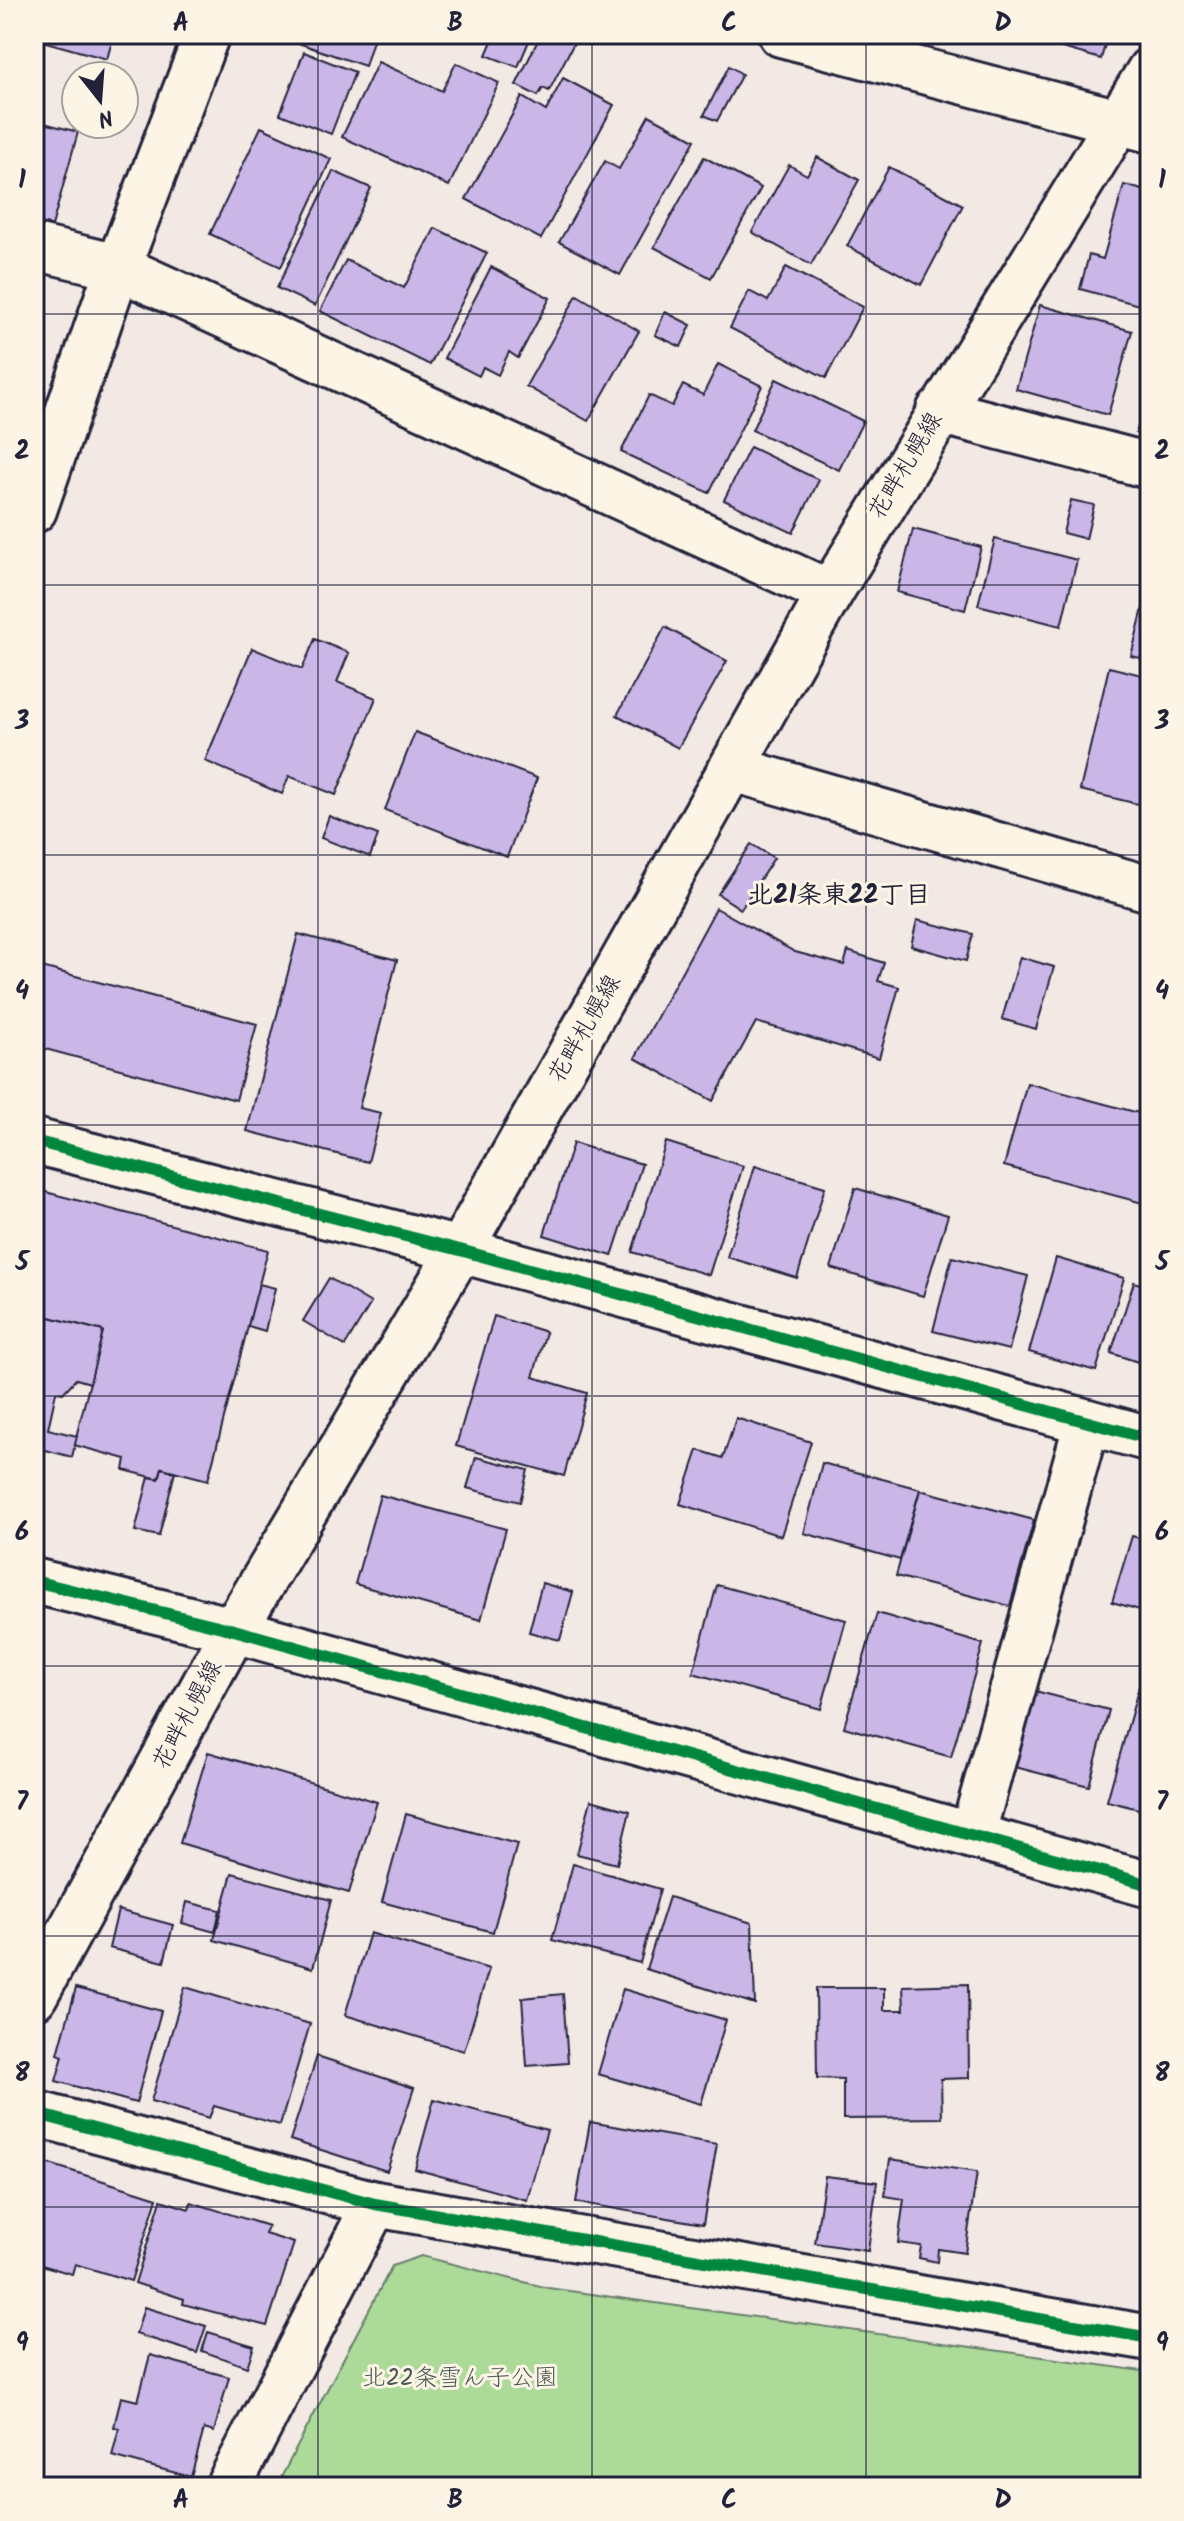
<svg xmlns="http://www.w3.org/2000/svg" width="1184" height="2521" font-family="Kalam,'Klee One',sans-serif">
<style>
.green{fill:#acda99;stroke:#677e6a;stroke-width:2}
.building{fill:#cab7e7;stroke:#22223b;stroke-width:2}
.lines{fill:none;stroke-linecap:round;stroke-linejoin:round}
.minor-casing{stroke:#22223b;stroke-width:50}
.major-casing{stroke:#22223b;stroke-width:50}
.minor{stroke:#fcf5e5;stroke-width:44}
.major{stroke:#fcf5e5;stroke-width:44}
.cycleway-casing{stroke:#fcf5e5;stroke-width:17}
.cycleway{stroke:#00873e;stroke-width:12}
.grid{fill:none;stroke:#22223b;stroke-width:2;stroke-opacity:0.55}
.labels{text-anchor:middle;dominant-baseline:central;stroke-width:6;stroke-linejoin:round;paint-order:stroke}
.street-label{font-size:24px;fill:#22223b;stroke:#fcf5e5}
.park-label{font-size:24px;fill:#4b5957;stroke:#fcf5e5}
.neighbourhood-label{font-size:26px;font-weight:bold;fill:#22223b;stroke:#fcf5e5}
.neatline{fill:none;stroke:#22223b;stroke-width:3}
.grid-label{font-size:26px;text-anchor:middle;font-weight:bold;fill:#22223b}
</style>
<rect width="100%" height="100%" fill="#f2e9e5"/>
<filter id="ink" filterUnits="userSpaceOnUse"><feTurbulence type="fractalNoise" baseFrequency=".0125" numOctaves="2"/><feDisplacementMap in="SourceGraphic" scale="16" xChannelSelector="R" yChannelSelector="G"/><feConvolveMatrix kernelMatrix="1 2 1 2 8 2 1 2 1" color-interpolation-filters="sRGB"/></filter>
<g filter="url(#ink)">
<path class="green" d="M 421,2256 L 548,2288 L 1150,2372 L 1150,2487 L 276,2487 L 392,2266 Z"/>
<g class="building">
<path d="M 48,34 L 114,34 L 107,59 L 46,42 Z"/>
<path d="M 272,34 L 375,34 L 365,66 Z"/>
<path d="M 495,34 L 532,34 L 518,67 L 486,55 Z"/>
<path d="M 541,34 L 566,34 L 576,39 L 549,91 L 543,88 L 538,96 L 516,85 Z"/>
<path d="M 1013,34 L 1108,34 L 1101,59 Z"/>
<path d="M 304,52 L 355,72 L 331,134 L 280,114 Z"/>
<path d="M 378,62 L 442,91 L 456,63 L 499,83 L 449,186 L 342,137 Z"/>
<path d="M 729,66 L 742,74 L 717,121 L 704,115 Z"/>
<path d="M 563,78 L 614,105 L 541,239 L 466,199 L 522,97 L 546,111 Z"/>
<path d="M 34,107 L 39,109 L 36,121 L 78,132 L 52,226 L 34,221 Z"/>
<path d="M 649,115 L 695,140 L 620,275 L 559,242 L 605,161 L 619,169 Z"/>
<path d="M 261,127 L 331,159 L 281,267 L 210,234 Z"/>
<path d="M 704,157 L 761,188 L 711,278 L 654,247 Z"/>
<path d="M 817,157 L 859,180 L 811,265 L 752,232 L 789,165 L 807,175 Z"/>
<path d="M 889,167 L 963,205 L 921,285 L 847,246 Z"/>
<path d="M 333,171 L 371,188 L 315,306 L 277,288 Z"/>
<path d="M 1124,185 L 1150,192 L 1150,308 L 1080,289 L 1089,255 L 1103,259 Z"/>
<path d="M 435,228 L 487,253 L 430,365 L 320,311 L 346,260 L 404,288 Z"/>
<path d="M 491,267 L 550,298 L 518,358 L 509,352 L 498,375 L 483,367 L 479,376 L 444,358 Z"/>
<path d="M 786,267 L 863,307 L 826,378 L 730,328 L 749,291 L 768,301 Z"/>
<path d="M 577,295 L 639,331 L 588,421 L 526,386 Z"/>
<path d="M 1040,305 L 1132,331 L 1108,415 L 1016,389 Z"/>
<path d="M 665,312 L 691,325 L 681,347 L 655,335 Z"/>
<path d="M 718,364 L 762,386 L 709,493 L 621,452 L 649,395 L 672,406 L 683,385 L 703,395 Z"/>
<path d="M 776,379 L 863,421 L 839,470 L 752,430 Z"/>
<path d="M 1150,385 L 1150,437 L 1136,433 Z"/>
<path d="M 750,447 L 819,480 L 793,533 L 724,500 Z"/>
<path d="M 1071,500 L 1094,505 L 1086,539 L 1063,533 Z"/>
<path d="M 913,529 L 981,547 L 965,610 L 897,592 Z"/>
<path d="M 995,539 L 1077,560 L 1061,626 L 978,605 Z"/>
<path d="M 1150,581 L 1150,660 L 1131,656 Z"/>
<path d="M 665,627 L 727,661 L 678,748 L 617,715 Z"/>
<path d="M 315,639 L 349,653 L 337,682 L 376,698 L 336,795 L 289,776 L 282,794 L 205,761 L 252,648 L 302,669 Z"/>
<path d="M 1109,667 L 1150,677 L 1150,807 L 1080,790 Z"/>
<path d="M 415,732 L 537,778 L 507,857 L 385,810 Z"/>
<path d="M 329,816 L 378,835 L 370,857 L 321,838 Z"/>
<path d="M 751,844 L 774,858 L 741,909 L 718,894 Z"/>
<path d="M 716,908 L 795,952 L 844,965 L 848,951 L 884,963 L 878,981 L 899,987 L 879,1058 L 756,1022 L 713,1101 L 635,1058 Z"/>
<path d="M 917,920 L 973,934 L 966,961 L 911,946 Z"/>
<path d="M 298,934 L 397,960 L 359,1108 L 381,1113 L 368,1162 L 247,1131 Z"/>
<path d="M 1020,957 L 1054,967 L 1036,1029 L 1002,1019 Z"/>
<path d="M 34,965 L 257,1024 L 236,1100 L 34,1046 Z"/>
<path d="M 1027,1083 L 1150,1116 L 1150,1205 L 1004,1166 Z"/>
<path d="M 666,1142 L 743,1166 L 709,1275 L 632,1252 Z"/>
<path d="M 573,1143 L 642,1164 L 612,1256 L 544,1235 Z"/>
<path d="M 755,1166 L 825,1187 L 797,1278 L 727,1257 Z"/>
<path d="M 855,1188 L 948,1215 L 923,1296 L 831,1268 Z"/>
<path d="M 34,1189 L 268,1250 L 208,1480 L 162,1468 L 159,1479 L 124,1470 L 126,1459 L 74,1445 L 103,1331 L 34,1313 Z"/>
<path d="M 952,1257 L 1028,1276 L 1009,1350 L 933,1331 Z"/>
<path d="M 1056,1258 L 1124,1278 L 1096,1371 L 1029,1352 Z"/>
<path d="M 329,1278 L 371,1303 L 345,1346 L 303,1321 Z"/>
<path d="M 1134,1282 L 1150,1287 L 1150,1366 L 1111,1353 Z"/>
<path d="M 259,1284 L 275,1288 L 265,1331 L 248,1326 Z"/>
<path d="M 34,1313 L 103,1331 L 90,1383 L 76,1379 L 63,1393 L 56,1392 L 48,1429 L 77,1436 L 72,1457 L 34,1447 Z"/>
<path d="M 494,1316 L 546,1332 L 533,1377 L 587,1393 L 564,1476 L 456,1446 Z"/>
<path d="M 736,1418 L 811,1442 L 781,1536 L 680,1504 L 698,1450 L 723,1458 Z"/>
<path d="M 476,1457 L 528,1470 L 520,1502 L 467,1488 Z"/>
<path d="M 822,1463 L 920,1489 L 900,1560 L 804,1533 Z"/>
<path d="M 162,1468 L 175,1472 L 159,1536 L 135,1531 L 149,1477 L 159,1479 Z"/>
<path d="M 920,1490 L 1034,1520 L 1010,1606 L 896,1576 Z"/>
<path d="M 380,1495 L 506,1529 L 481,1620 L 355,1584 Z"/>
<path d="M 1132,1536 L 1150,1541 L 1150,1613 L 1112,1602 Z"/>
<path d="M 542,1583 L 573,1592 L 560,1640 L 529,1632 Z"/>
<path d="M 717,1585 L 846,1620 L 821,1709 L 693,1673 Z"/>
<path d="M 877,1613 L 983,1644 L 951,1757 L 844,1727 Z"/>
<path d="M 1143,1672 L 1150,1674 L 1150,1812 L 1107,1801 Z"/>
<path d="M 1035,1691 L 1109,1710 L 1089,1786 L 1015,1767 Z"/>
<path d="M 208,1752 L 377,1802 L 349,1893 L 180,1843 Z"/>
<path d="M 591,1800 L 630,1811 L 617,1864 L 577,1854 Z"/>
<path d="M 406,1814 L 517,1844 L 493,1932 L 382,1902 Z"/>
<path d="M 573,1864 L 660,1889 L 640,1963 L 552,1940 Z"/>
<path d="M 232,1873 L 331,1900 L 313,1968 L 214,1940 Z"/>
<path d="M 669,1897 L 752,1923 L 755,2004 L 646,1969 Z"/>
<path d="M 187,1902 L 220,1910 L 215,1932 L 182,1923 Z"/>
<path d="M 118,1910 L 173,1925 L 164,1962 L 109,1948 Z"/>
<path d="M 370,1933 L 489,1969 L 464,2051 L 345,2015 Z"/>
<path d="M 968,1984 L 969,2078 L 941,2079 L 942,2118 L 843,2119 L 843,2079 L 817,2078 L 816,1988 L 884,1988 L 884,2010 L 904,2010 L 903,1986 Z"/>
<path d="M 185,1987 L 310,2024 L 280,2125 L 214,2106 L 209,2118 L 151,2101 Z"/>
<path d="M 76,1988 L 161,2011 L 136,2103 L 56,2081 L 63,2056 L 58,2054 Z"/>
<path d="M 623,1989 L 726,2020 L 701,2104 L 598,2074 Z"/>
<path d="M 563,1994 L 568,2063 L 527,2066 L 522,1998 Z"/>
<path d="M 317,2056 L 414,2088 L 387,2171 L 290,2140 Z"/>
<path d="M 434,2099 L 547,2130 L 527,2200 L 415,2169 Z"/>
<path d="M 590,2122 L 717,2144 L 703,2224 L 576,2202 Z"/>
<path d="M 34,2159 L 157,2198 L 131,2281 L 75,2264 L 72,2274 L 38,2264 L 40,2257 L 34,2255 Z"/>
<path d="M 890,2159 L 977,2172 L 965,2253 L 938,2249 L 937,2262 L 919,2258 L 921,2246 L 898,2243 L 904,2199 L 885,2196 Z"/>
<path d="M 825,2176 L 877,2182 L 868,2251 L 815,2243 Z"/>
<path d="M 161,2200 L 189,2209 L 191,2202 L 268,2226 L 265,2234 L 294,2243 L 267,2326 L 183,2304 L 184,2299 L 135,2283 Z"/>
<path d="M 144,2307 L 206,2326 L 197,2353 L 136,2334 Z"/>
<path d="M 208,2332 L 254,2346 L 247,2367 L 202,2351 Z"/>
<path d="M 150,2355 L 229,2377 L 214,2432 L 204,2429 L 191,2477 L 112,2456 L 119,2428 L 114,2427 L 121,2397 L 138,2401 Z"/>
</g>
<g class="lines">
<g class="minor-casing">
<g id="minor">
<path d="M 781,34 L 1150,130"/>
<path d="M 34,247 L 118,267 L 830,593"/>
<path d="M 939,411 L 1150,466"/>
<path d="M 34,510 L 118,267 L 207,34"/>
<path d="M 733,769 L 1150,889"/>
<path d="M 34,1141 L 460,1250 L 1150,1439"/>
<path d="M 34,1581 L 234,1630 L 1150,1885"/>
<path d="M 972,1836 L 1087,1422"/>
<path d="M 34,2113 L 375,2204 L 1150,2338"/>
<path d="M 228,2487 L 375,2204"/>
</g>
</g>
<g class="major-casing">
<path id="major" d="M 34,1997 L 234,1630 L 460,1250 L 830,593 L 1150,70"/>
</g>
<use href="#minor" class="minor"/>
<use href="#major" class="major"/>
<g class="cycleway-casing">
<g id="cycleway">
<path d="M 34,1141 L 460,1250 L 1150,1439"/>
<path d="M 34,1581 L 234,1630 L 1150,1885"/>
<path d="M 34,2113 L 375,2204 L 1150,2338"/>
</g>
</g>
<use href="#cycleway" class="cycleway"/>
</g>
</g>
<path class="grid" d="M 318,34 L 318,2487M 592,34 L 592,2487M 866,34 L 866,2487M 34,314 L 1150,314M 34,585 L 1150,585M 34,855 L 1150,855M 34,1125 L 1150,1125M 34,1396 L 1150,1396M 34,1666 L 1150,1666M 34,1936 L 1150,1936M 34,2207 L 1150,2207"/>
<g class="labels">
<g class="street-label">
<text transform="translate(906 466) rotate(-59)">花畔札幌線</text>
<text transform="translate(585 1029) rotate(-60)">花畔札幌線</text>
<text transform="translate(188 1715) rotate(-62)">花畔札幌線</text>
</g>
<g class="park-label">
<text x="460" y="2378">北22条雪ん子公園</text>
</g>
<g class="neighbourhood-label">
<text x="839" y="896">北21条東22丁目</text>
</g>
</g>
<rect width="1184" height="2521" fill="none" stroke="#fcf5e5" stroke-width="88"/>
<g transform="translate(100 100) rotate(163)"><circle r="38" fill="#fcf5e5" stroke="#a5a1a1" stroke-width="2"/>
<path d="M0-6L14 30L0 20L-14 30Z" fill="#22223b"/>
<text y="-12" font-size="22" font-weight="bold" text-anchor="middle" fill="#22223b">N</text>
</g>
<rect x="44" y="44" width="1096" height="2433" class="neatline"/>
<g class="grid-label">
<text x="181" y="31">A</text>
<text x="455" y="31">B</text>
<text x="729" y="31">C</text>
<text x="1003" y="31">D</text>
<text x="22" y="188">1</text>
<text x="1162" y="188">1</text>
<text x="22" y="459">2</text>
<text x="1162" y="459">2</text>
<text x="22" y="729">3</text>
<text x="1162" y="729">3</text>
<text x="22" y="999">4</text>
<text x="1162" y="999">4</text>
<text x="22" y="1270">5</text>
<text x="1162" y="1270">5</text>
<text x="22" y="1540">6</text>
<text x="1162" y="1540">6</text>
<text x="22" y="1810">7</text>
<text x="1162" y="1810">7</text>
<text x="22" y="2081">8</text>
<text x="1162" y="2081">8</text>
<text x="22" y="2351">9</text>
<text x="1162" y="2351">9</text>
<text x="181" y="2508">A</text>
<text x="455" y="2508">B</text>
<text x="729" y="2508">C</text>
<text x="1003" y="2508">D</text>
</g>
</svg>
